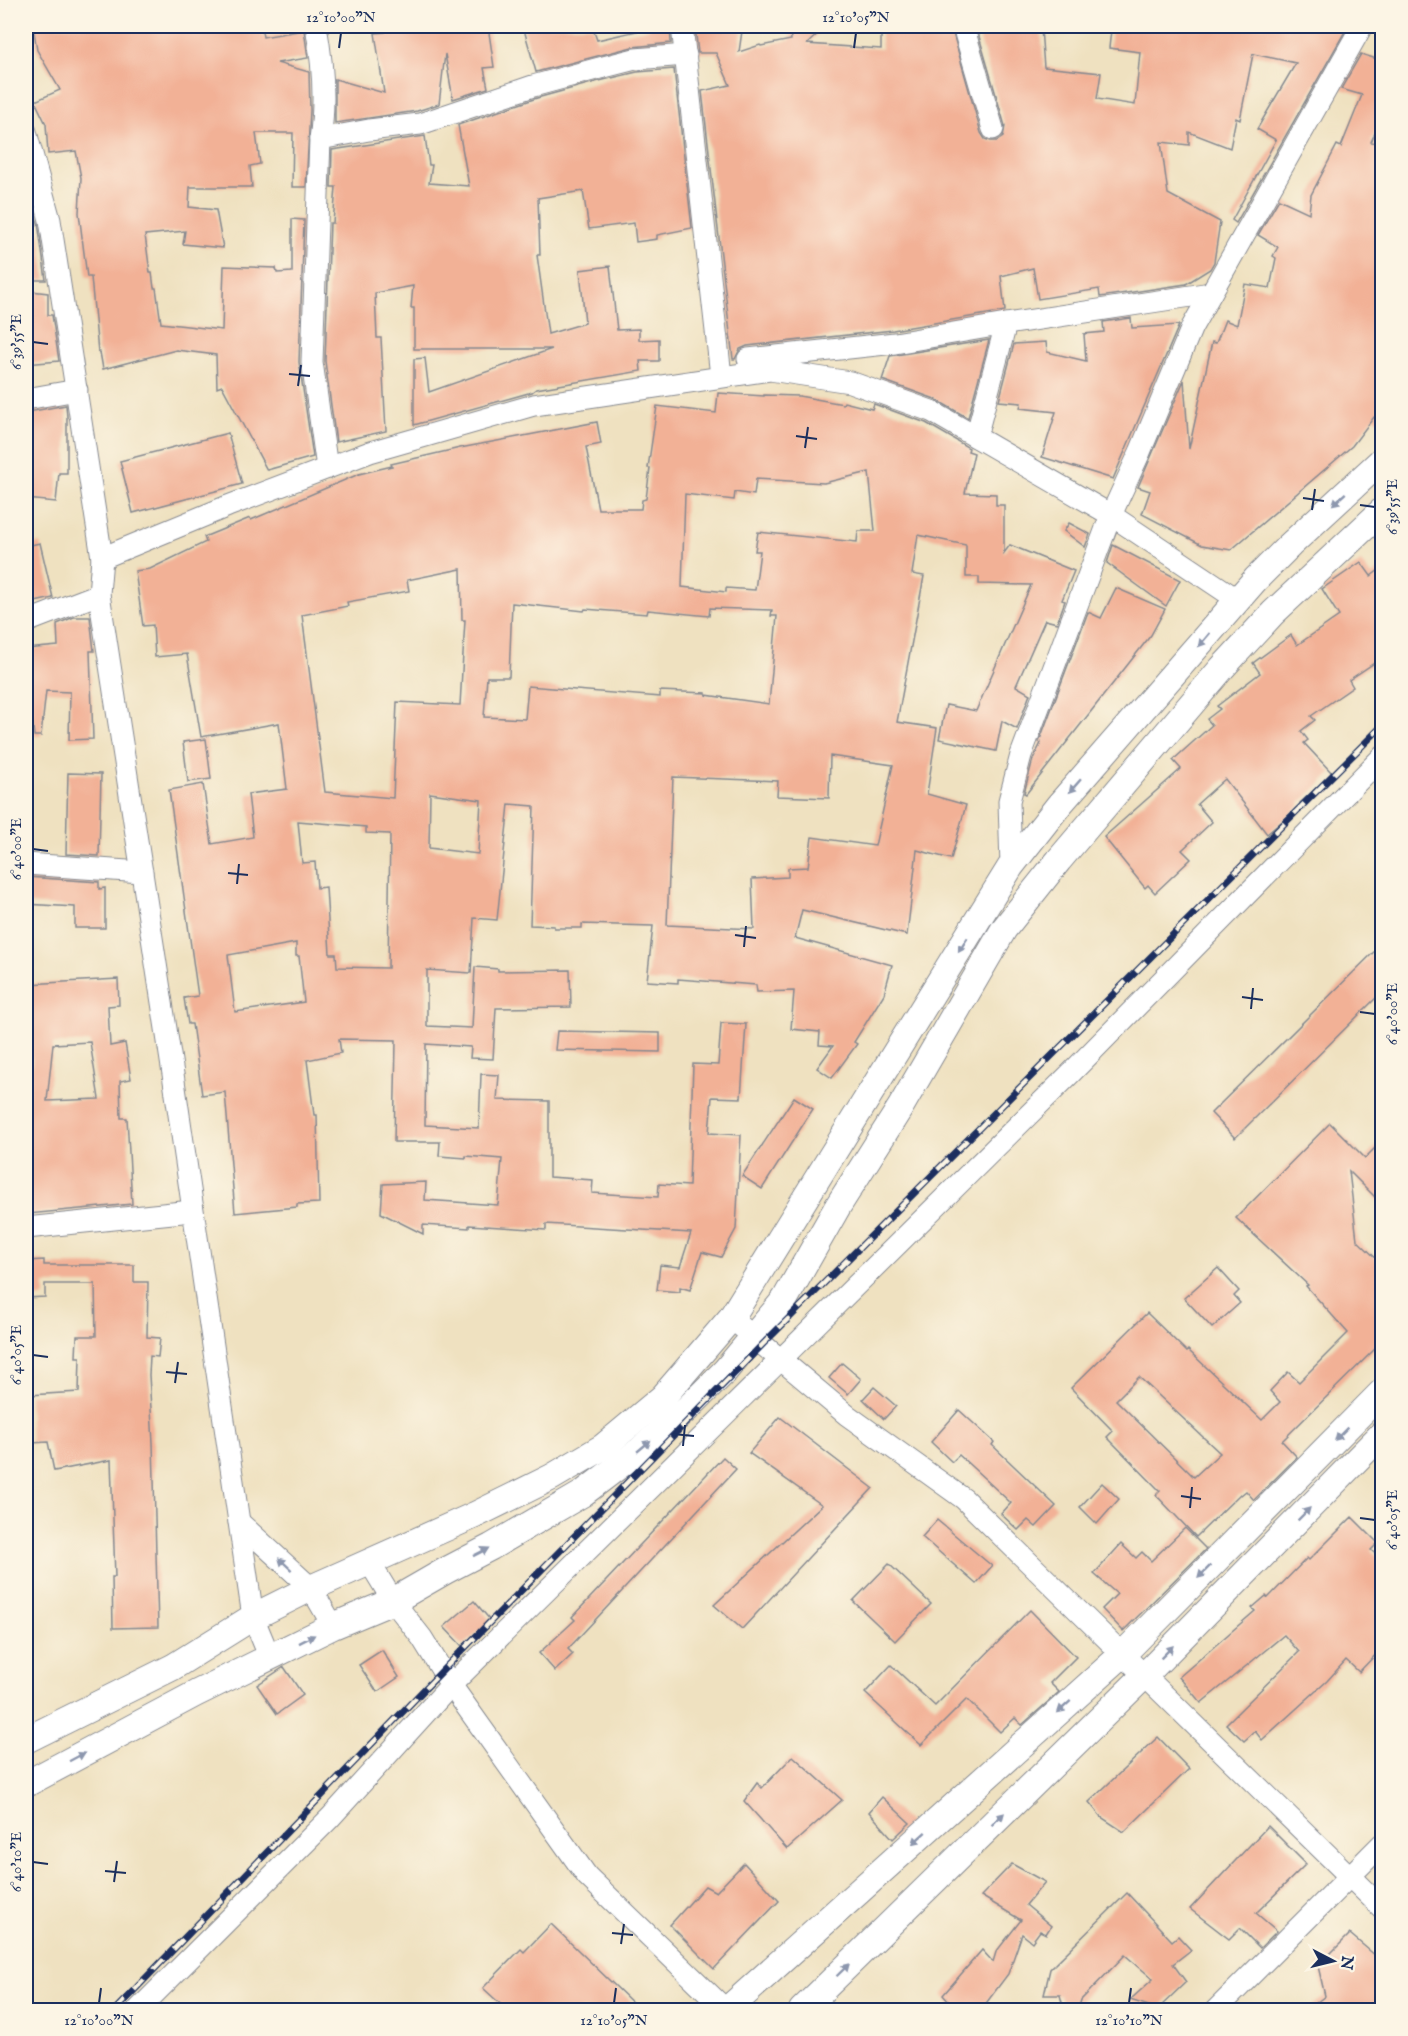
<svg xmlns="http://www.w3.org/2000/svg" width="1408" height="2036" font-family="'IM FELL English',serif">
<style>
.building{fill:#f2b196;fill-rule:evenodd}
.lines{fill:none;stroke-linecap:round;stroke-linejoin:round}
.minor-casing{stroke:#85888f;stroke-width:23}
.tertiary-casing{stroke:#85888f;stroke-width:28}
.minor{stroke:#fff;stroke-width:21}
.tertiary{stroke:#fff;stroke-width:26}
.rail-casing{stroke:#1b2f5e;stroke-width:7}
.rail{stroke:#fcf5e5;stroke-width:4.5;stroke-dasharray:14;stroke-linecap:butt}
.oneway{fill:#8d97ae}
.ticks{fill:none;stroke:#1b2f5e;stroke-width:2}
.neatline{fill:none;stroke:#1b2f5e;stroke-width:2}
.ticks-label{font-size:15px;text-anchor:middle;fill:#1b2f5e}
</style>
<rect width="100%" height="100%" fill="#fcf5e5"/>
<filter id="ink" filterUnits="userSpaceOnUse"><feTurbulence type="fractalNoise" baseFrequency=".0167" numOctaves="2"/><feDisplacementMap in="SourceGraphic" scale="12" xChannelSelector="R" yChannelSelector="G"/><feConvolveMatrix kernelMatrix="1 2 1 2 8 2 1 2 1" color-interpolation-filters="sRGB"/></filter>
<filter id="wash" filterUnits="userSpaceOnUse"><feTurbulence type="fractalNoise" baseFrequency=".008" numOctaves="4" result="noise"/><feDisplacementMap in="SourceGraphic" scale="24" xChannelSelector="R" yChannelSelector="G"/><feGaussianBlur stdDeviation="1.35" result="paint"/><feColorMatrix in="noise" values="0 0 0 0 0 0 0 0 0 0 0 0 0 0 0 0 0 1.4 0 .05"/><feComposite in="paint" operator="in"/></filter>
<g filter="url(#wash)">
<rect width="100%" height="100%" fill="#efe1c0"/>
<g id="blocks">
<g class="building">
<path d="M 33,26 L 105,26 L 105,29 L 139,29 L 139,26 L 162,27 L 162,26 L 261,26 L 263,37 L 304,30 L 308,58 L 277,63 L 309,72 L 310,110 L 306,187 L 292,187 L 293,133 L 256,133 L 260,164 L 250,166 L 252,187 L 190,187 L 189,207 L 216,210 L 223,248 L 183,244 L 185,231 L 145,235 L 150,273 L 152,273 L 154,288 L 156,288 L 161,323 L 222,330 L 224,266 L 276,268 L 277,273 L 292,272 L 292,219 L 304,220 L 299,362 L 313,457 L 267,470 L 222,386 L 217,388 L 216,355 L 176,350 L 103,369 L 100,352 L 98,352 L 91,277 L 87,277 L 79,213 L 81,178 L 76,151 L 48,154 L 46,124 L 35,101 L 60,90 L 37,50 Z"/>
<path d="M 384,26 L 488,26 L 494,67 L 484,68 L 488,88 L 453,99 L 445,54 L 439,104 L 417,111 L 335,123 L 335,79 L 384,93 L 375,33 L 385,32 Z"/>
<path d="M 523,26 L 592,26 L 597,40 L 650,28 L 650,26 L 670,26 L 671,43 L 632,47 L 536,72 Z"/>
<path d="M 695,26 L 742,31 L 739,52 L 760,45 L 761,46 L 791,40 L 790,31 L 825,27 L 807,44 L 881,49 L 881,26 L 951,26 L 981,133 L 985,139 L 991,141 L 997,141 L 1003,137 L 1005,126 L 976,26 L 998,26 L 1000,33 L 1041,29 L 1044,67 L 1101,73 L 1097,99 L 1135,105 L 1140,52 L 1109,48 L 1111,30 L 1115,31 L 1116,26 L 1348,26 L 1236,223 L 1232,220 L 1276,140 L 1257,129 L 1296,63 L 1253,54 L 1240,120 L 1236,118 L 1230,148 L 1189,132 L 1189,145 L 1161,142 L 1168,194 L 1220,222 L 1214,262 L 1210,269 L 1186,284 L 1100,297 L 1099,289 L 1038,299 L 1033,268 L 1001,276 L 1005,311 L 893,330 L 747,346 L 740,349 L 735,359 L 733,359 L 702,91 L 730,85 L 716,53 L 698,53 Z"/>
<path d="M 1361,54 L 1383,61 L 1383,115 L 1371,142 L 1383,144 L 1383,425 L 1374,417 L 1352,446 L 1231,550 L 1202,545 L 1142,514 L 1150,491 L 1138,487 L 1184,380 L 1189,449 L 1212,342 L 1216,343 L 1225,320 L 1237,325 L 1245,284 L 1270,288 L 1276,258 L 1273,256 L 1278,247 L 1258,235 L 1279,199 L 1309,213 L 1311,195 L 1337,145 L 1341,147 L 1362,95 L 1341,89 Z"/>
<path d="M 674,69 L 692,228 L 657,235 L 657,239 L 636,242 L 634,223 L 589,229 L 583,191 L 538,198 L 540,255 L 537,255 L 548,334 L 585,323 L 580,270 L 610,266 L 617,330 L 639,329 L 639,340 L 659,339 L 659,361 L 640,361 L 641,371 L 536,389 L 532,392 L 414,425 L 414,359 L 425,358 L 429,392 L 552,349 L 414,349 L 414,308 L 411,308 L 413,286 L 375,293 L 377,338 L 381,338 L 386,431 L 336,442 L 325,361 L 330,223 L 333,223 L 336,187 L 331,187 L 332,150 L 425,136 L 429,165 L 432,165 L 429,183 L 469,186 L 458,125 L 537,98 L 599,81 L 637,72 Z"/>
<path d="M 36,218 L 38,223 L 46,280 L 26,280 L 26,221 Z"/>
<path d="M 31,291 L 48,293 L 48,315 L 52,315 L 59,361 L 26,364 L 26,317 L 27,317 Z"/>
<path d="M 1131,318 L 1132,328 L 1179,325 L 1113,479 L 1042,457 L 1056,412 L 1020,408 L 1021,403 L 999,401 L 1014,344 L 1046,342 L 1047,352 L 1086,361 L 1084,334 L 1104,332 L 1103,322 Z"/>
<path d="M 989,340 L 968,418 L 935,399 L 882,380 L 890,356 Z"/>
<path d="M 718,393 L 764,396 L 764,395 L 799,396 L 843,404 L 844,402 L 872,409 L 874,404 L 926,423 L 969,448 L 968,451 L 974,453 L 965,493 L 996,494 L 996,505 L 1004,505 L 1004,553 L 1010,545 L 1074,571 L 1062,600 L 1065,601 L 1057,623 L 1045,620 L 1016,686 L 1030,694 L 1017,729 L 1002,721 L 996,751 L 939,739 L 946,705 L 976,711 L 1031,585 L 979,584 L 979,577 L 966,577 L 966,545 L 918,535 L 912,574 L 924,576 L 897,722 L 937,728 L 927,794 L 966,805 L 951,859 L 917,850 L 907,935 L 802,910 L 795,938 L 892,965 L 884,994 L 854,1042 L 857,1044 L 832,1078 L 817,1068 L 833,1046 L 819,1045 L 820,1032 L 791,1029 L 794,991 L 757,992 L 756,985 L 678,979 L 678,983 L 647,981 L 653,926 L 582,924 L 582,928 L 554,928 L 554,926 L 530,925 L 534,806 L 509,804 L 497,920 L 474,918 L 471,973 L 427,970 L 427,1026 L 472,1028 L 475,967 L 498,969 L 498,971 L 570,970 L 571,1007 L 496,1008 L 493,1059 L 470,1058 L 471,1047 L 426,1044 L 425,1125 L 479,1128 L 481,1074 L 499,1075 L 497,1100 L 549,1101 L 549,1177 L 593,1180 L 592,1193 L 658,1197 L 659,1184 L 689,1186 L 693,1064 L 718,1065 L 721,1023 L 746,1024 L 741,1098 L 712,1097 L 709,1133 L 741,1135 L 736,1229 L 721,1257 L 702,1252 L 690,1290 L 680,1287 L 680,1292 L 657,1290 L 660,1265 L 680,1267 L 691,1233 L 546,1224 L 546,1230 L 469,1225 L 469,1228 L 423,1225 L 423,1234 L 381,1213 L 383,1184 L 426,1182 L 425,1200 L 498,1205 L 502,1159 L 466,1156 L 466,1158 L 439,1156 L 440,1142 L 394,1142 L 396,1040 L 339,1039 L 341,1053 L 307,1060 L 314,1115 L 317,1115 L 319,1203 L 297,1204 L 297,1207 L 235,1213 L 225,1092 L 202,1095 L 192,1024 L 188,1024 L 184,998 L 198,996 L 169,790 L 203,784 L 212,844 L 253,837 L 248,794 L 287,789 L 279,723 L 201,737 L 187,654 L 155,657 L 153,625 L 143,626 L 135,571 L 150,569 L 206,542 L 204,537 L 250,518 L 251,520 L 359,474 L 392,466 L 391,464 L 460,448 L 597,422 L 601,444 L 586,447 L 598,509 L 641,509 L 642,500 L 646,499 L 650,468 L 648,468 L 657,406 L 716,413 ZM 869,472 L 875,531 L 858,531 L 857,542 L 758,532 L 755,551 L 760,551 L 755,590 L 726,588 L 726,592 L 682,587 L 685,494 L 734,500 L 735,492 L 754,495 L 756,479 L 824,483 ZM 461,569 L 462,620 L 465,620 L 460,705 L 397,702 L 393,798 L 325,792 L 302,615 L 348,606 L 347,602 L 409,591 L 407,580 ZM 512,603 L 584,611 L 585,609 L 647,614 L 648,610 L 709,616 L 710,608 L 772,610 L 771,616 L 777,616 L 769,704 L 706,695 L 706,693 L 660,691 L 660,697 L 528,686 L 525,719 L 484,717 L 487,677 L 509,677 ZM 830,756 L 893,765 L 875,846 L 812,837 L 808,867 L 788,868 L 788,877 L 752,879 L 754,929 L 667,925 L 673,777 L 778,781 L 777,796 L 829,798 ZM 430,793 L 481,800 L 478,854 L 429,848 ZM 298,821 L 366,827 L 366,833 L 390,834 L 388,968 L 337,967 L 336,954 L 330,954 L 326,887 L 317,888 L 315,862 L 302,863 ZM 296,943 L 296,956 L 299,956 L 304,1002 L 235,1012 L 228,955 Z"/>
<path d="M 66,405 L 67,417 L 67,473 L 59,473 L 56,502 L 26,499 L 26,418 L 29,418 L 28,412 Z"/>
<path d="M 228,433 L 242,484 L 133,513 L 120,461 Z"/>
<path d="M 1069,523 L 1090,534 L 1085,547 L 1064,531 Z"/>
<path d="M 40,543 L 53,598 L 26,604 L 26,546 Z"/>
<path d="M 1113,545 L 1180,580 L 1166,606 L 1107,563 Z"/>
<path d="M 1361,562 L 1371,576 L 1383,567 L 1383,657 L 1349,680 L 1353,687 L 1311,716 L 1315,720 L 1301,731 L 1308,740 L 1304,743 L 1332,773 L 1300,803 L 1301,805 L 1267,834 L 1225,779 L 1197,804 L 1212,822 L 1182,850 L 1191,859 L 1155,893 L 1148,885 L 1145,888 L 1104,837 L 1181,769 L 1173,760 L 1212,725 L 1207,719 L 1220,709 L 1217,706 L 1260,673 L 1253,663 L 1291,635 L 1297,645 L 1339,616 L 1322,589 Z"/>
<path d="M 1116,588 L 1165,609 L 1151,635 L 1026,794 L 1024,793 L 1033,759 L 1041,743 L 1039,742 L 1088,612 L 1101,618 Z"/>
<path d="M 74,617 L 90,617 L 94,651 L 90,651 L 93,739 L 69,740 L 70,692 L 46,691 L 41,736 L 34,736 L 28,684 L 26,684 L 26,649 L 58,646 L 57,624 Z"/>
<path d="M 206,739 L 211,779 L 188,782 L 183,742 Z"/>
<path d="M 68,773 L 101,774 L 99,856 L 66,854 Z"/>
<path d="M 26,877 L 99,882 L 99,889 L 105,888 L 105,928 L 75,928 L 75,907 L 26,904 Z"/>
<path d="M 1383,943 L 1383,991 L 1235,1138 L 1211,1113 Z"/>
<path d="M 118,979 L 119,1005 L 108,1006 L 110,1046 L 125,1043 L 131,1079 L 120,1081 L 121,1118 L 127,1118 L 132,1204 L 28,1214 L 26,1121 L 32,1062 L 28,984 ZM 90,1042 L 99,1099 L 47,1101 L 53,1044 Z"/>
<path d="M 557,1031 L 660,1033 L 660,1052 L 555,1050 Z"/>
<path d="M 794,1097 L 813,1109 L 762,1189 L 742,1176 Z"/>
<path d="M 1330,1123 L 1365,1158 L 1383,1140 L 1383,1205 L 1349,1171 L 1357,1240 L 1383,1265 L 1383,1341 L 1282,1441 L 1297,1457 L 1254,1500 L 1246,1491 L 1241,1495 L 1240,1494 L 1196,1537 L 1156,1495 L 1160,1491 L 1107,1437 L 1113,1431 L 1071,1388 L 1147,1313 L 1187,1352 L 1188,1350 L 1262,1420 L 1280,1402 L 1270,1391 L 1288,1372 L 1299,1382 L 1348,1333 L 1306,1286 L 1308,1285 L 1236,1218 ZM 1139,1377 L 1220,1453 L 1194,1477 L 1116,1400 Z"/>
<path d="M 44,1260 L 44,1265 L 134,1265 L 134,1282 L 148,1282 L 147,1337 L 160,1338 L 158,1357 L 150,1356 L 149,1375 L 153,1443 L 158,1627 L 113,1628 L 112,1577 L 115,1577 L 111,1460 L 54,1471 L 48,1442 L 31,1443 L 29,1395 L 79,1392 L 80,1357 L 76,1357 L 77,1336 L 96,1336 L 95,1284 L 45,1284 L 45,1297 L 26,1298 L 26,1261 Z"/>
<path d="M 1218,1268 L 1239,1291 L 1234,1296 L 1240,1303 L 1212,1328 L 1184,1298 Z"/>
<path d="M 842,1363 L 861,1379 L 848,1394 L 829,1378 Z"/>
<path d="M 874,1387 L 896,1406 L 884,1419 L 863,1399 Z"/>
<path d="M 959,1410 L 994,1442 L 992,1445 L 1056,1506 L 1036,1527 L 1028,1520 L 1018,1530 L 1001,1514 L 1011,1503 L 959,1455 L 952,1462 L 931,1442 Z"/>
<path d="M 780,1417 L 873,1488 L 742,1629 L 714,1605 L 822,1505 L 749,1453 Z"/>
<path d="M 723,1457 L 736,1469 L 568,1649 L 573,1654 L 555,1671 L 539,1653 L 575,1620 L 572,1617 Z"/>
<path d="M 1102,1483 L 1119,1499 L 1097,1524 L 1080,1507 Z"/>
<path d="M 1352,1517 L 1378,1543 L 1371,1550 L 1383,1561 L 1383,1647 L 1359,1672 L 1346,1660 L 1327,1681 L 1262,1740 L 1255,1731 L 1244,1741 L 1226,1724 L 1299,1652 L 1284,1635 L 1201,1703 L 1179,1677 L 1255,1611 L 1252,1608 L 1266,1596 L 1268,1598 L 1307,1558 L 1309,1560 Z"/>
<path d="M 937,1520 L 992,1566 L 976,1584 L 922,1537 Z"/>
<path d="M 1185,1528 L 1206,1549 L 1123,1631 L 1102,1609 L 1117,1594 L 1094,1574 L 1121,1544 L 1136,1558 L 1142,1552 L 1151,1561 Z"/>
<path d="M 889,1564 L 931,1604 L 895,1641 L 853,1601 Z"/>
<path d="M 474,1601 L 491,1621 L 462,1646 L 444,1627 Z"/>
<path d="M 1030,1610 L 1076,1657 L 1050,1683 L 1059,1692 L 1022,1725 L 1015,1718 L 1000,1732 L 967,1699 L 921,1745 L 865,1693 L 891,1665 L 935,1706 Z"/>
<path d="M 382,1650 L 399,1677 L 377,1692 L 359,1665 Z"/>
<path d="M 284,1667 L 303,1695 L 277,1714 L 257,1685 Z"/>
<path d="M 1158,1737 L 1189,1769 L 1124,1832 L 1101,1817 L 1089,1802 Z"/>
<path d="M 793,1756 L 842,1800 L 787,1849 L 744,1801 L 757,1783 L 762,1788 Z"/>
<path d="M 882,1797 L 910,1823 L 893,1839 L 869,1812 Z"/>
<path d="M 1268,1826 L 1306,1864 L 1256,1913 L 1277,1931 L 1260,1948 L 1240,1928 L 1229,1939 L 1190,1909 Z"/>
<path d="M 744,1863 L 779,1901 L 714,1969 L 670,1925 L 705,1886 L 716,1892 Z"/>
<path d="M 1012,1864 L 1045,1882 L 1026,1905 L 1051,1926 L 1046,1934 L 1040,1931 L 1032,1942 L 1022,1934 L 1008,1974 L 981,2010 L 956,2010 L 943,1995 L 982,1950 L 993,1962 L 996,1952 L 1021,1920 L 981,1896 Z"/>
<path d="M 1127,1893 L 1172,1941 L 1178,1936 L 1191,1950 L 1173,1964 L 1186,1982 L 1158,2009 L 1130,2000 L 1153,1979 L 1125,1955 L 1081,2000 L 1078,2010 L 1064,2010 L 1060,1995 L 1044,1995 L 1050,1969 Z"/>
<path d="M 551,1924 L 640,2010 L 507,2010 L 483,1988 L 521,1949 L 524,1952 Z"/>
<path d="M 1350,1934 L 1383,1962 L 1383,2010 L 1307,2010 L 1325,1996 L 1318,1966 Z"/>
</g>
</g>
</g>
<g filter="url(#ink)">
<use href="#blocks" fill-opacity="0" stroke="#85888f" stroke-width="1.5"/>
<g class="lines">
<g class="minor-casing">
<g id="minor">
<path d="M 316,26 C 323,64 326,100 320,139 L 312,362 L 327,468"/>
<path d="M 682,26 L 721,376"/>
<path d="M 963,26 L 993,129"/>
<path d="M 26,132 L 50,220 L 102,558 L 99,594 L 173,1074 L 253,1617 L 270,1658"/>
<path d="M 320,139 L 369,130 L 420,124 L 533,86 L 596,69 L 635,59 L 686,55"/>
<path d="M 748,359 L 895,343 L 1006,324 L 1211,293"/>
<path d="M 26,399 L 77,390"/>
<path d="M 976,437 L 1006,324"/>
<path d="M 102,558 L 228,506 L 370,452 L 534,405 L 770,370 L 850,382 L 931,411 L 1111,515 L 1238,600"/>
<path d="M 26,622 L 99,594"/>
<path d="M 26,864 L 142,872"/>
<path d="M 1011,866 L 1009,801 L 1021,755 L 1111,515 L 1140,452 L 1192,327 L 1362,26"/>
<path d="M 26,1228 L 192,1211"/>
<path d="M 731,1318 L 847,1415 L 964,1499 L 1382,1908"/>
<path d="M 239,1522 L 311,1588 L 333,1626"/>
<path d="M 370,1563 L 393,1601 L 422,1638 L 451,1685 L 587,1876 L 726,2010"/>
<path d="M 138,2010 L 330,1818 L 451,1685 L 1070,1074 L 1382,757"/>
<path d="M 1216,2010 L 1382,1844"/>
</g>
</g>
<g class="tertiary-casing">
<g id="tertiary">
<path d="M 26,1740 L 173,1667 L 253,1617 L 311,1588 L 475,1515 L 552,1477 L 603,1447 L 663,1397 L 731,1318 L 1011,866 L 1059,805 L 1256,579 L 1290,545 L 1382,460"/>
<path d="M 26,1784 L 197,1693 L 333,1626 L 393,1601 L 445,1571 L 491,1547 L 582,1494 L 640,1450 L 689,1407 L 725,1371 L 785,1299 L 838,1206 L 900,1108 L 1004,929 L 1059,860 L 1222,668 L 1273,613 L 1382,511"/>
<path d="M 727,2010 L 1123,1654 L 1382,1392"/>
<path d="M 802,2010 L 1145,1675 L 1382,1434"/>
</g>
</g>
<use href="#minor" class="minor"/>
<use href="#tertiary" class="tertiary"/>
<g class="rail-casing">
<path id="rail" d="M 115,2010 L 442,1671 L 763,1344 L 1382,726"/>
</g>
<use href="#rail" class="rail"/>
</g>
<defs><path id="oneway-solid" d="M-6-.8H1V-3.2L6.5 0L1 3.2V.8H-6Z" transform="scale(1.5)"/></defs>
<g class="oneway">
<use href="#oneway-solid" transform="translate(1339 499) rotate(138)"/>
<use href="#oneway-solid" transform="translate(1204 640) rotate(130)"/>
<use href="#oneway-solid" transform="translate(1075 786) rotate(131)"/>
<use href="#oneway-solid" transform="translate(963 945) rotate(122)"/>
<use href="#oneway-solid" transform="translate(1341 1434) rotate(135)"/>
<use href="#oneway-solid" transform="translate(644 1446) rotate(-40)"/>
<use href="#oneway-solid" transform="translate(1304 1514) rotate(-45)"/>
<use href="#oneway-solid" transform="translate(481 1552) rotate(-27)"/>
<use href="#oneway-solid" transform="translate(285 1564) rotate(-137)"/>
<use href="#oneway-solid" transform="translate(1204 1572) rotate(135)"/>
<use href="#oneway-solid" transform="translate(307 1639) rotate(-27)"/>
<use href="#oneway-solid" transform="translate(1167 1652) rotate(-45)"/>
<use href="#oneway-solid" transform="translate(1064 1707) rotate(138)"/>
<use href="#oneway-solid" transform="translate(77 1757) rotate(-28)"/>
<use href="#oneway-solid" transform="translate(998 1819) rotate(-44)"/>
<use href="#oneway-solid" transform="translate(919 1838) rotate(138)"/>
<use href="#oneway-solid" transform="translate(843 1970) rotate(-44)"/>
</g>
</g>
<path class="ticks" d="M 339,48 L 341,33M 854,48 L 856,33M 33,342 L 48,344M 289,374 L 310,376M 298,386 L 301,365M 796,436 L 817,439M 805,448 L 808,427M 1303,498 L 1324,501M 1360,505 L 1375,507M 1312,510 L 1315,489M 33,849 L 48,851M 228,873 L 248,875M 237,884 L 239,864M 735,935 L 756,938M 744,947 L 746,926M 1242,997 L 1263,1000M 1251,1009 L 1253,988M 1360,1012 L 1375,1014M 33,1355 L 48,1357M 166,1372 L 187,1374M 175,1383 L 178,1362M 673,1434 L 694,1436M 683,1446 L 685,1425M 1181,1496 L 1201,1499M 1190,1508 L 1192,1487M 1360,1518 L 1375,1520M 33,1862 L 48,1864M 105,1871 L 126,1873M 114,1882 L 117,1861M 612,1933 L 633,1935M 621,1944 L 624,1924M 99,2003 L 101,1988M 614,2003 L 616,1988M 1129,2003 L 1131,1988"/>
<rect width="1408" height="2036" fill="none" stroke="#fcf5e5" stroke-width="66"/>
<g transform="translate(1333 1961) rotate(97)" stroke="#fcf5e5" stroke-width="4.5" paint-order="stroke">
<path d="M0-4.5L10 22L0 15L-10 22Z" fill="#1b2f5e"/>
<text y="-9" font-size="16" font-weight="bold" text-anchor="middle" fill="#1b2f5e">N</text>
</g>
<rect x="33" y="33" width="1342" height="1970" class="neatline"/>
<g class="ticks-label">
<text x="341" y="22">12°10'00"N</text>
<text x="856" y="22">12°10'05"N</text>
<text transform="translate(16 342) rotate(-90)" y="5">6°39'55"E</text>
<text transform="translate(1392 507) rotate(-90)" y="5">6°39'55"E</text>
<text transform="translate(16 849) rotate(-90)" y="5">6°40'00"E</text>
<text transform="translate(1392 1014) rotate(-90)" y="5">6°40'00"E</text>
<text transform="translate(16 1355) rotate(-90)" y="5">6°40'05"E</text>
<text transform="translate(1392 1520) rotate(-90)" y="5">6°40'05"E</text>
<text transform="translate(16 1862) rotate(-90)" y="5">6°40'10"E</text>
<text x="99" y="2025">12°10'00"N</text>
<text x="614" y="2025">12°10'05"N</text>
<text x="1129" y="2025">12°10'10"N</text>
</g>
</svg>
